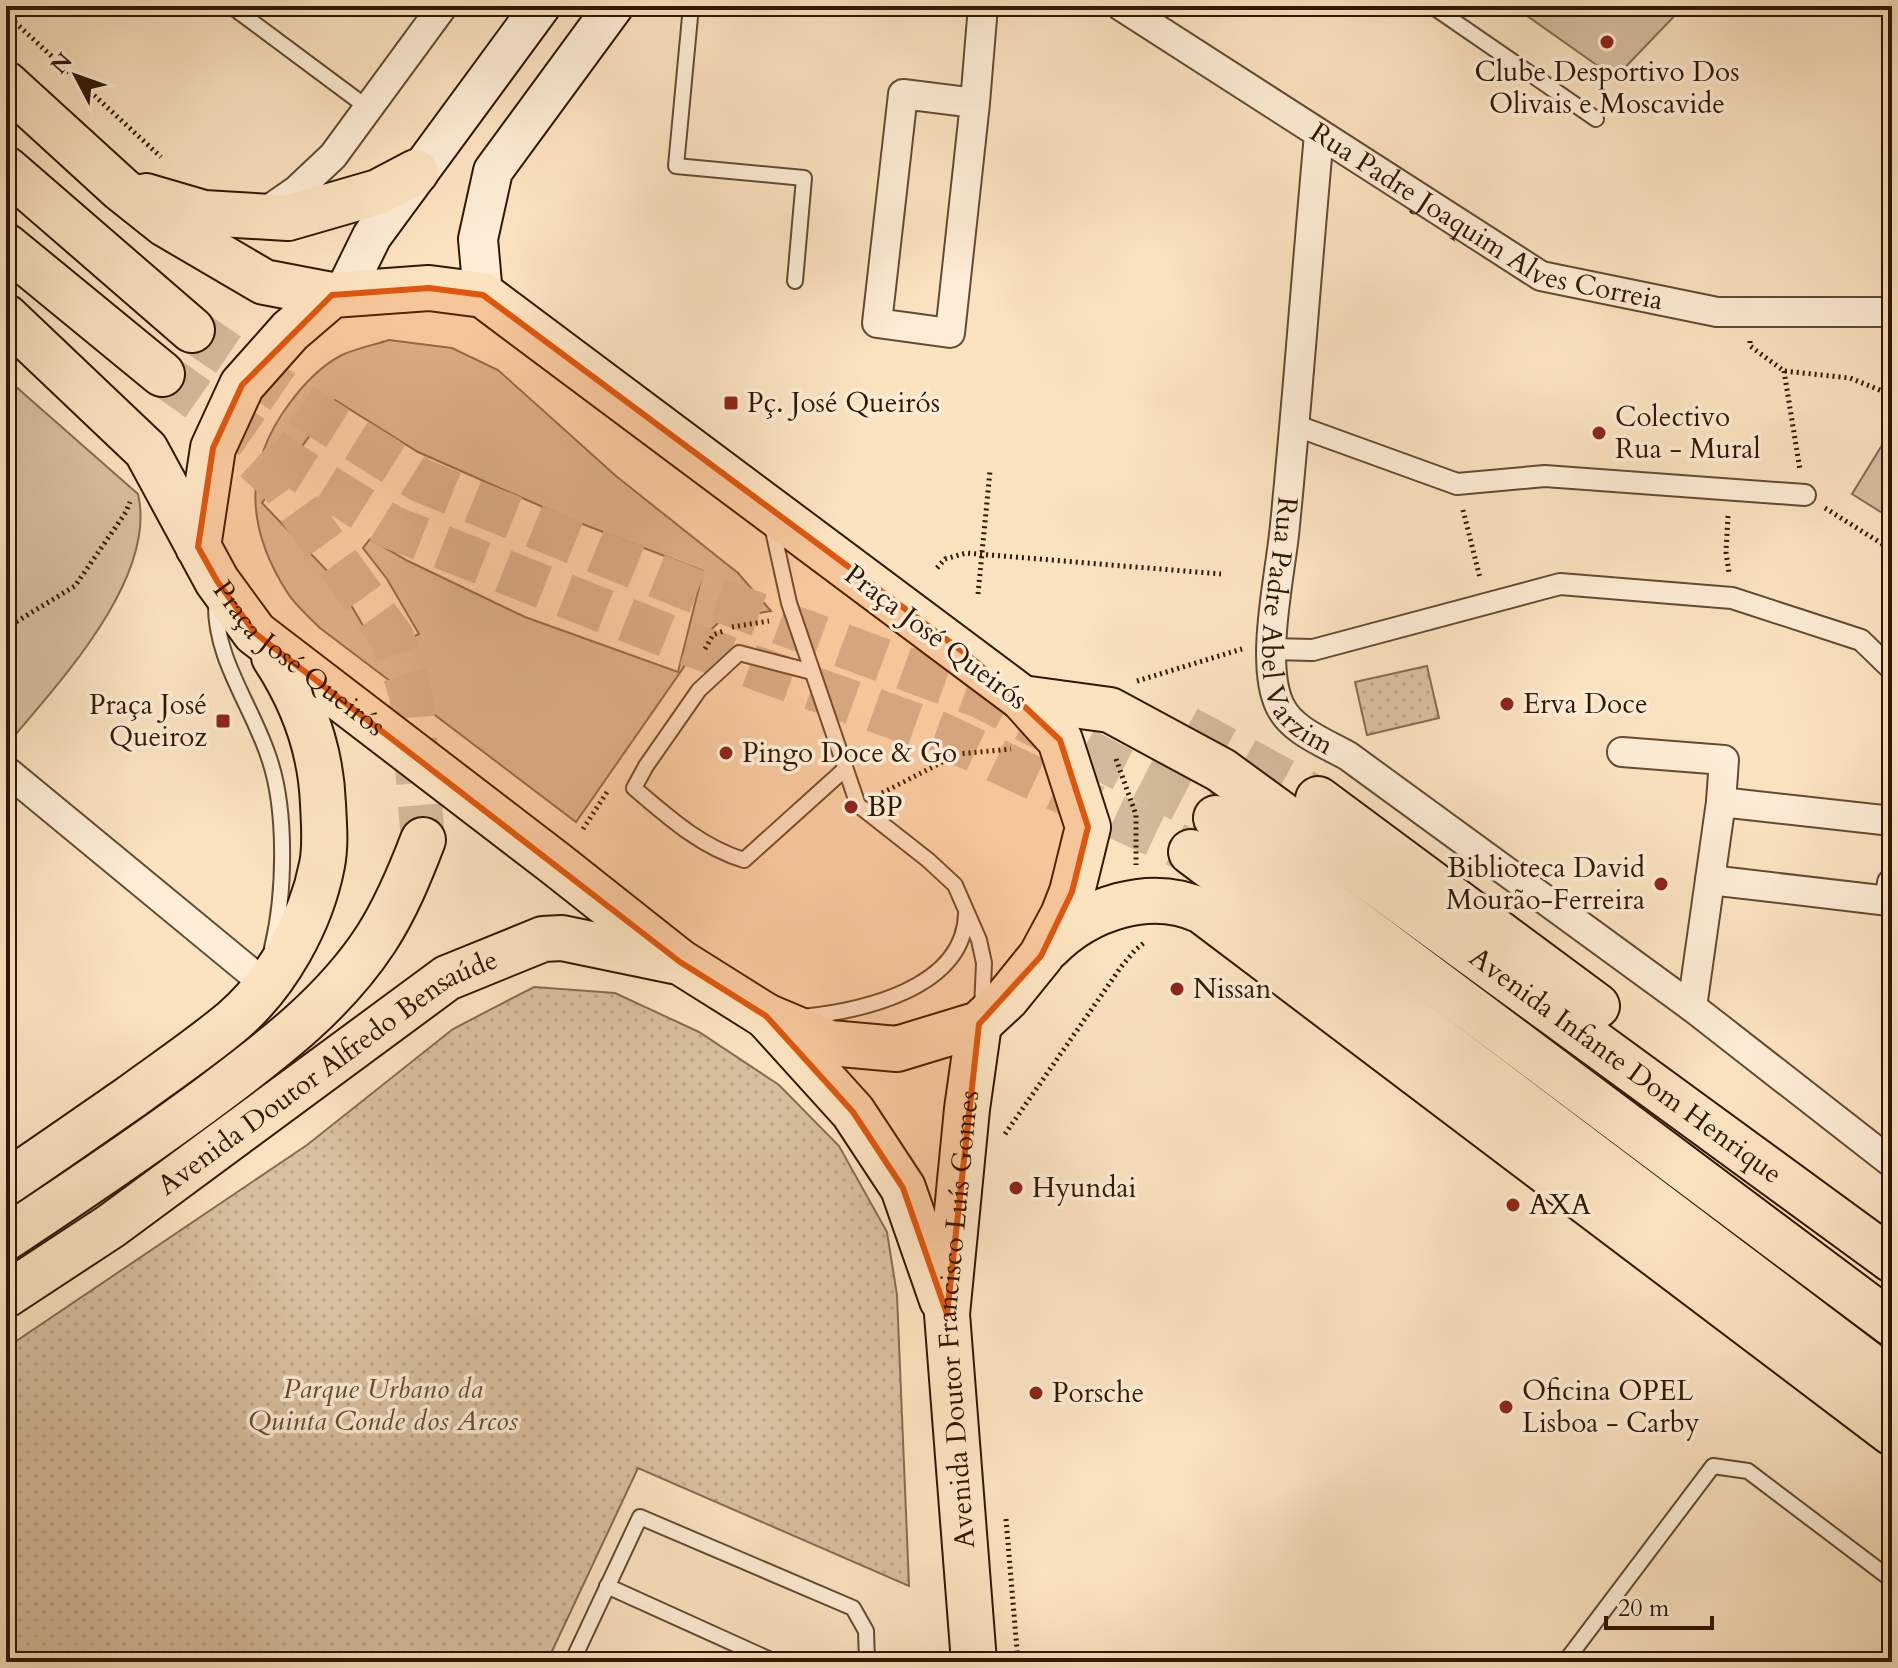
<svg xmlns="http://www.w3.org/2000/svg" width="1898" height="1668" font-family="Cardo,serif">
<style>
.green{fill:#d9c0a0;stroke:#856c52;stroke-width:2;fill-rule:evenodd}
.park{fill:url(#park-dots);stroke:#856c52;stroke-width:2}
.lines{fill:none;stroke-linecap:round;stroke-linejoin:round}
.trunk-tunnel{stroke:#d3ba9a;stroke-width:44;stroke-dasharray:44 22;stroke-linecap:butt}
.service-casing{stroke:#644a32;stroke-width:18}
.pedestrian-casing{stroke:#644a32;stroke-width:24}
.minor-casing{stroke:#644a32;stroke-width:32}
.secondary-casing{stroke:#311703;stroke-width:42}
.primary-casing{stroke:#311703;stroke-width:48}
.trunk-casing{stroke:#311703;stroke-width:48}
.path{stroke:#311703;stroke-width:5;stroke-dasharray:2 4;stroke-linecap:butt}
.service{stroke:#fdedd6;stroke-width:14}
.pedestrian{stroke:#fdedd6;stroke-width:20}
.minor{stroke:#fdedd6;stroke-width:28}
.secondary{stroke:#fdedd6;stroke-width:38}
.primary{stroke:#fce3c0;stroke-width:44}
.trunk{stroke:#fce3c0;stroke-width:44}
.marked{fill:#df560c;fill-opacity:0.2;stroke:#df560c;stroke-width:6;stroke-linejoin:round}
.poi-dot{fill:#8f2418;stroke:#fdedd6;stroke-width:3}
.labels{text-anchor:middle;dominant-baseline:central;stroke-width:7;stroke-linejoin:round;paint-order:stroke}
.poi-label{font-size:28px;fill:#311703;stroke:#fdedd6;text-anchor:start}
.street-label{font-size:28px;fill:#311703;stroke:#fdedd6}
.park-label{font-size:28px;font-style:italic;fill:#634a32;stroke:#fdedd6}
</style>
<defs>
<pattern id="park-dots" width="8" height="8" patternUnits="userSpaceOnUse" patternTransform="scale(2)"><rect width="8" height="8" fill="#d9c0a0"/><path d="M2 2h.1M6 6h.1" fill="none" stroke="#bba488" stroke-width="1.8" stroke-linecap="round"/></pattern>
</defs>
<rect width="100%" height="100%" fill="#fce3c0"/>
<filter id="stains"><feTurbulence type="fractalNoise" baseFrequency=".0025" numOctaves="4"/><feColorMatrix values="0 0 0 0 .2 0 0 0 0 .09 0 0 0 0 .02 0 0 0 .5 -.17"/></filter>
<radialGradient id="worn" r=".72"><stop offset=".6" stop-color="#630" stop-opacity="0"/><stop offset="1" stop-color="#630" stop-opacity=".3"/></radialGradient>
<g class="green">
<path d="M 1513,6 L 1684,6 L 1615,78 Z"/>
<path d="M 389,340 L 452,348 L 498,370 L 616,476 L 738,573 L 771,611 L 722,619 L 707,634 L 576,822 L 320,628 C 309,617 295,605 287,592 C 246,528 243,466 289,404 C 303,385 320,366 342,355 C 357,348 374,345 389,340 ZM 335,400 L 418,452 L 570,519 L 703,571 L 678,672 L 525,617 L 408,561 L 370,539 L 363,548 L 387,579 L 419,634 L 379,653 L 337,581 L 262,503 Z"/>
<path d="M 6,378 L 138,494 C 157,575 65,676 16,734 L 6,725 Z"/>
<path d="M 1884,442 L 1892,447 L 1892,519 L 1852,494 Z"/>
</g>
<g class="park">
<path d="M 1427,666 L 1439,718 L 1367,735 L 1355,682 Z"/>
<path d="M 534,987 L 615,993 L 699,1032 L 779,1085 L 839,1146 L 887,1232 L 897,1295 L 909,1586 L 638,1468 L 547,1662 L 6,1662 L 6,1348 L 307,1145 L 453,1029 Z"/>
</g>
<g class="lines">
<g class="trunk-tunnel">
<path d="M 192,330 L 321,418 L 420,480 L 697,592 L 980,696 L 1216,818"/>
<path d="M 162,374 L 289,463 L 391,527 L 678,640 L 938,733 L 1191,852"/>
<path d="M 255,460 L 281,484 L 393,639 L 411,694 L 423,840"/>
<path d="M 1187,728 L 1318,799"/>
</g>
<g class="service-casing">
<g id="service">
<path d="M 231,6 L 368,108"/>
<path d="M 691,6 L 676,166 L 804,178 L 795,281"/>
<path d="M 1432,6 L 1596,119"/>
<path d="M 772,526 L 789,603 L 858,805 L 928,860 L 955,885 L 979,940 L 984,963 L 982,1008"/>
<path d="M 216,601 C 214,659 252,705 269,758 C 287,810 285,895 272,948"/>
<path d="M 812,672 L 739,653 L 699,690 L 646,766 L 634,788 C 668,817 701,847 744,860 L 845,769"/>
<path d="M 802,1017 C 861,1011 964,989 966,914"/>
<path d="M 607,1586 L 775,1662"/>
<path d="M 572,1662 L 640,1517 L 853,1608 L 866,1631 L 867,1662"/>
<path d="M 1565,1662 L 1713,1466 L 1748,1471 L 1892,1580"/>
</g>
</g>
<g class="pedestrian-casing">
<g id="pedestrian">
<path d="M 1294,425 L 1457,484 L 1545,476 L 1805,495"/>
<path d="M 1271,649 L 1313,650 L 1560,584 L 1732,598 L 1861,640 L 1892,670"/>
</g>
</g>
<g class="minor-casing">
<g id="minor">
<path id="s1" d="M 1121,6 L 1541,276 L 1717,312 L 1892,312"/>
<path d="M 975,103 L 903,94 L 877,323 L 950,333 L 975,103 L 983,6"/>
<path id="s2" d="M 1319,135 C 1307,265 1298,395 1285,525 C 1281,573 1259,663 1280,706 C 1292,731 1325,743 1348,756 L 1692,1007 L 1892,1163"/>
<path d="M 261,215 L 297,190 L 333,156 L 443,6"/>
<path d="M 1622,752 L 1724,760 L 1721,802"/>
<path d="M 9,773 L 266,985"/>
<path d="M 1710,880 L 1889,901 L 1892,883"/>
<path d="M 1692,1007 L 1721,802 L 1892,821"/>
</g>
</g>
<g class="secondary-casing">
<g id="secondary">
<path d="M 344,293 L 372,236 L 541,6"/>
<path d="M 483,295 L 478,239 L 493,171 L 614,6"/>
</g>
</g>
<g class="primary-casing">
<g id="primary">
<path d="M 766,1016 L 853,1112 L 903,1188 L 942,1300"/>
<path id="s3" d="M 974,1662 L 947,1314 L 967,1109 L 979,1024"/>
</g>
</g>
<g class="trunk-casing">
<g id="trunk">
<path d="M 6,84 L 121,189 L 165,224 L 264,282 L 332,295"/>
<path d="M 6,169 L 192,330"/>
<path d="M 146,196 L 204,213 L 288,218 L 378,192 L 416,172"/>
<path d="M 6,246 L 162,374"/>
<path id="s4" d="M 6,317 L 146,450 L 217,581 L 255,633 L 555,863 L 680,962 L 766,1016 L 830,1043 L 897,1049 L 979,1024 L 1007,998 L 1041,956 L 1063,915 L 1072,892 L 1088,827 L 1060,740 L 1022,698 L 483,295 L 429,288 L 332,295 L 290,331 L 242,385 L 213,448 L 198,547"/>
<path id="s5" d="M 1022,698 L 1110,710 L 1221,770 L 1892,1260"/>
<path d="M 1318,799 L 1597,1006"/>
<path d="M 1216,818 L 1892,1324"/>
<path d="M 1191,852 L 1892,1382"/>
<path d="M 1048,948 C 1087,908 1150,887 1202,911 L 1892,1433"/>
<path d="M 6,1183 C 48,1155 89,1126 131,1097 C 165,1072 201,1048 233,1021 C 277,983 311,922 322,865 C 326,845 324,825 323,804 C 321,751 303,701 274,657"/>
<path d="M 6,1238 C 77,1191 147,1144 215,1093 C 275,1048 335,1002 376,939 C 396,908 410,874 423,840"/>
<path id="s6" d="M 6,1295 L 111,1226 L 447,978 L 543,939 L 562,938 L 673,961"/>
</g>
</g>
<g class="path">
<path d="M 6,14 L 161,157"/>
<path d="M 1750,341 L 1750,346 L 1784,371 L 1850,378 L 1892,395"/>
<path d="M 1784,371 L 1800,470"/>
<path d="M 1825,508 L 1892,550"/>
<path d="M 1463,510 L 1480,578"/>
<path d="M 1728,516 L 1726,552 L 1729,573"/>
<path d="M 937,568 L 945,559 L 966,553 L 1221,574"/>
<path d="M 978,594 L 990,471"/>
<path d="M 732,627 L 769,621"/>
<path d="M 6,628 L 75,586 L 126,512 L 130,502"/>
<path d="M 705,649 L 713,635 L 723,631"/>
<path d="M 1137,681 L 1242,649"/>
<path d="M 1116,759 L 1136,815 L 1136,865"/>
<path d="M 882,793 L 958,754 L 1011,749"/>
<path d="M 583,829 L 609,789"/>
<path d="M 1005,1134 L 1121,967 L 1135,950 L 1145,942"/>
<path d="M 1006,1519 L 1018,1662"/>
</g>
<use href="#service" class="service"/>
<use href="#pedestrian" class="pedestrian"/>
<use href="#minor" class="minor"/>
<use href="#secondary" class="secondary"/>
<use href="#primary" class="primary"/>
<use href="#trunk" class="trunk"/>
</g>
<path class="marked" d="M 429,288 L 483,295 L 978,663 L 1060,740 L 1088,827 L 1072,892 L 1041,956 L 979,1024 L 947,1314 L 903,1188 L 853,1112 L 766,1016 L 680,962 L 255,633 L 217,581 L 198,547 L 213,448 L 242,385 L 332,295 Z"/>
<g class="poi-dot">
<circle cx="1607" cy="42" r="8"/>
<rect x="723" y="395" width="16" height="16" rx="4"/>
<circle cx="1599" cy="433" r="8"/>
<circle cx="1507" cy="704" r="8"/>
<rect x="215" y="713" width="16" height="16" rx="4"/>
<circle cx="726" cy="753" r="8"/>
<circle cx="851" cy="807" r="8"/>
<circle cx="1661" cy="884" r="8"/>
<circle cx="1177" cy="989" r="8"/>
<circle cx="1016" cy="1188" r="8"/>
<circle cx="1513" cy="1205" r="8"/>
<circle cx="1036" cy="1393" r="8"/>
<circle cx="1506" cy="1407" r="8"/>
</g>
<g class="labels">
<g class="poi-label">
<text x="1607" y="72" text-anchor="middle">Clube Desportivo Dos<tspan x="1607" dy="32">Olivais e Moscavide</tspan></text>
<text x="747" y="403">Pç. José Queirós</text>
<text x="1615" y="417">Colectivo<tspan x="1615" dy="32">Rua - Mural</tspan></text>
<text x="1523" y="704">Erva Doce</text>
<text x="207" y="705" text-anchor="end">Praça José<tspan x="207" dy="32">Queiroz</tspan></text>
<text x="742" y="753">Pingo Doce &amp; Go</text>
<text x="867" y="807">BP</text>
<text x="1645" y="868" text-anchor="end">Biblioteca David<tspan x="1645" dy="32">Mourão-Ferreira</tspan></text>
<text x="1193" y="989">Nissan</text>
<text x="1032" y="1188">Hyundai</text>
<text x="1529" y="1205">AXA</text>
<text x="1522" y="1391">Oficina OPEL<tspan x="1522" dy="32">Lisboa - Carby</tspan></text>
<text x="1052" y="1393">Porsche</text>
</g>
<g class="street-label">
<text stroke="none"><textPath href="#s1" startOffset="426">Rua Padre Joaquim Alves Correia</textPath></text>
<text stroke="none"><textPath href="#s2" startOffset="502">Rua Padre Abel Varzim</textPath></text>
<text transform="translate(936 637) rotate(37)">Praça José Queirós</text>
<text stroke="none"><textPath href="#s4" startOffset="456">Praça José Queirós</textPath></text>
<text stroke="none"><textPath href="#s5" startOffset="716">Avenida Infante Dom Henrique</textPath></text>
<text stroke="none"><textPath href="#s6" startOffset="392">Avenida Doutor Alfredo Bensaúde</textPath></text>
<text stroke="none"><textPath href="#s3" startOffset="344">Avenida Doutor Francisco Luís Gomes</textPath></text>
</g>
<g class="park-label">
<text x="383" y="1389">Parque Urbano da<tspan x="383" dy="32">Quinta Conde dos Arcos</tspan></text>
</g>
</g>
<rect width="1898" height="1668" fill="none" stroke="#fce3c0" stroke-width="32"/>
<rect x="8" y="8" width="1882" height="1652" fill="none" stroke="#311703" stroke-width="4"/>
<rect x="16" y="16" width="1866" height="1636" fill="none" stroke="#311703" stroke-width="2"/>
<g transform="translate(76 76) rotate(311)" stroke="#fdedd6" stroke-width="6" paint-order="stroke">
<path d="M0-6L14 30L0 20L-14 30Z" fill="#311703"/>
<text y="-12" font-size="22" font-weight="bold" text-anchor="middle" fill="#311703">N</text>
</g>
<path d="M1606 1616v12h106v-12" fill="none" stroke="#311703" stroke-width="4"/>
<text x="1618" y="1616" font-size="24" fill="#311703" stroke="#fdedd6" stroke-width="6" paint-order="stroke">20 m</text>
<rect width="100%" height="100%" filter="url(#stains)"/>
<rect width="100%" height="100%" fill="url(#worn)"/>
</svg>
